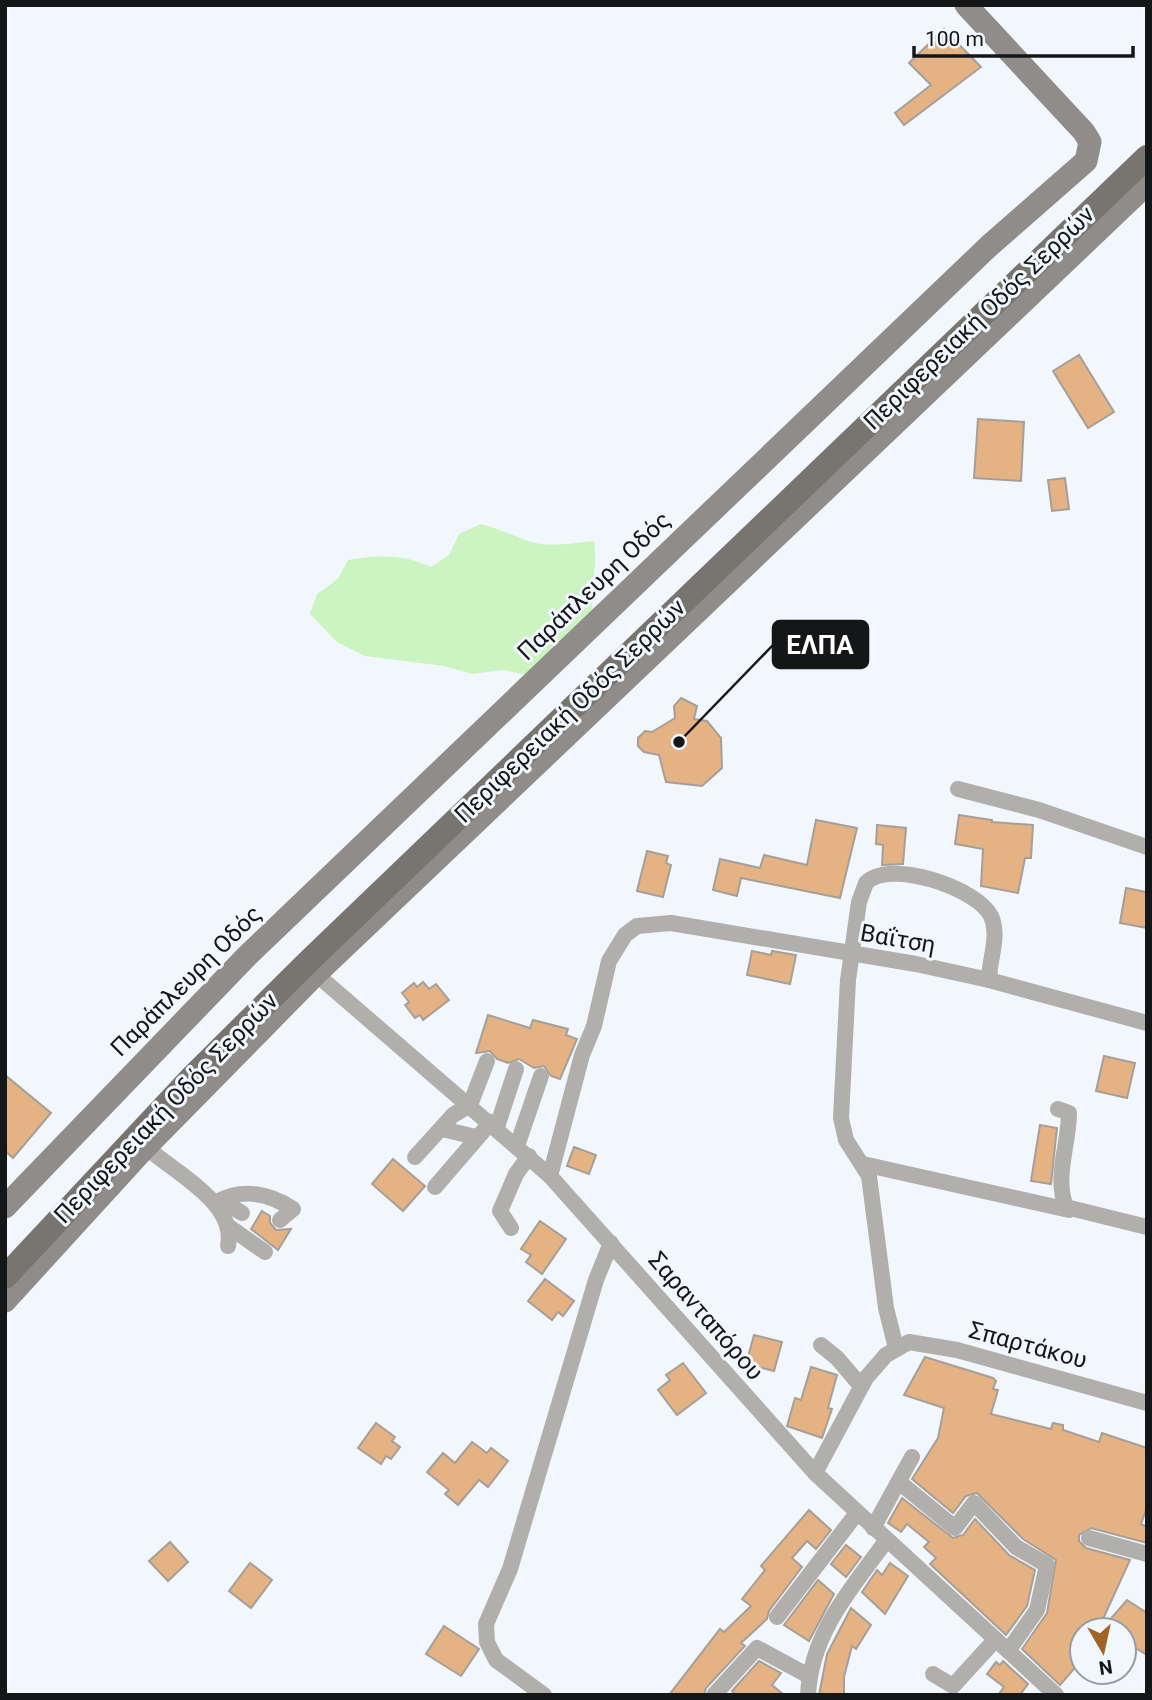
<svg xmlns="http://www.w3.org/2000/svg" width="1152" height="1700" font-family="Roboto,sans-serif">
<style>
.green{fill:#cbf4c0}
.building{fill:#e5b283;stroke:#a59f9a;stroke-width:2}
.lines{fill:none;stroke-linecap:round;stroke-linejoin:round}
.street{stroke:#b1afac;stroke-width:16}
.secondary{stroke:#8f8c89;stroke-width:23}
.primary{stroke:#78746f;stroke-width:24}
.labels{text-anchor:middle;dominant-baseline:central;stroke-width:6;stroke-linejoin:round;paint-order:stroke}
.street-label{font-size:24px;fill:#141618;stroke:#f1f7fc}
.leader{fill:none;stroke:#141618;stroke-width:2.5}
.callout-dot{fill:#141618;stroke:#f1f7fc;stroke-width:2.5}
.callout{fill:#141618;stroke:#141618;stroke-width:2.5}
.callout-label{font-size:26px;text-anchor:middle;font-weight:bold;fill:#fff}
</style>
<rect width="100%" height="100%" fill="#f1f7fc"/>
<path class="green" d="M 481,524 C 498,529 512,535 528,541 C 548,548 573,543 594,541 C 598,567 590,590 593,616 L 530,676 L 503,670 L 472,674 L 444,666 L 365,656 L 337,642 L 310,614 L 317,594 L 338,579 L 348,560 C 379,555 402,554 431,567 L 449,555 L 459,534 Z"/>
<g class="building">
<path d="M 944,29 L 981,67 L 904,125 L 895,113 L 931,85 L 909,63 Z"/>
<path d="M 1079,355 L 1114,412 L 1088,428 L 1053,371 Z"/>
<path d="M 978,419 L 1024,422 L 1021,481 L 974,478 Z"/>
<path d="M 1065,478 L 1069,509 L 1052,511 L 1048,480 Z"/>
<path d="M 681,698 L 697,706 L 694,719 L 707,721 L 721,738 L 722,768 L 702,786 L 666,782 L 659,755 L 644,752 L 638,746 L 638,738 L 645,731 L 652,732 L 675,718 L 674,706 Z"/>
<path d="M 959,815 L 992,820 L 992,822 L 1033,825 L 1031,858 L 1025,858 L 1018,893 L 981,886 L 983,849 L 955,844 Z"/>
<path d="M 816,820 L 857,828 L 840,898 L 741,878 L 737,896 L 713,890 L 720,859 L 760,868 L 764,855 L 807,865 Z"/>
<path d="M 877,825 L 906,828 L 903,864 L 882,865 L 883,845 L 876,844 Z"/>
<path d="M 647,851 L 668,856 L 666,863 L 671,865 L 663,897 L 637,891 Z"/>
<path d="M 1126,888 L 1147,892 L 1147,928 L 1120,923 Z"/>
<path d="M 752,951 L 771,955 L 772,951 L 796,955 L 790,984 L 747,975 Z"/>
<path d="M 423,982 L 429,989 L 436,984 L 449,1000 L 423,1020 L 420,1015 L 415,1018 L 405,1005 L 409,1002 L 402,993 L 414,983 L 417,987 Z"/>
<path d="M 488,1015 L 530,1028 L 533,1020 L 568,1029 L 566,1035 L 577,1039 L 560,1079 L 551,1076 L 544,1066 L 534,1068 L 519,1059 L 508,1063 L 497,1059 L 490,1051 L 476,1053 Z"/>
<path d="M 1104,1056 L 1135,1063 L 1127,1098 L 1096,1091 Z"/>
<path d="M 5,1075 L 51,1113 L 13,1158 L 5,1151 Z"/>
<path d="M 1040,1125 L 1057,1128 L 1051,1184 L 1031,1181 Z"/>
<path d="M 574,1147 L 596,1155 L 589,1174 L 567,1166 Z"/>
<path d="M 393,1159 L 425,1186 L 403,1211 L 372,1184 Z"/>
<path d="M 262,1211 L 270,1216 L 270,1223 L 276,1230 L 291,1229 L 278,1250 L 251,1229 Z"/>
<path d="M 540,1221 L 566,1239 L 542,1274 L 526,1262 L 531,1255 L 521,1249 Z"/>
<path d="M 545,1279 L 574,1301 L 563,1316 L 558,1312 L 552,1320 L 528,1301 Z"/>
<path d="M 754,1335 L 782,1342 L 774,1371 L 746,1364 Z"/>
<path d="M 925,1357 L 993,1378 L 996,1381 L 993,1389 L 998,1390 L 991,1414 L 1051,1429 L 1053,1423 L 1063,1425 L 1063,1430 L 1099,1442 L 1102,1433 L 1147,1448 L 1147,1507 L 1141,1524 L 1147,1527 L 1147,1543 L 1091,1528 L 1079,1535 L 1079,1541 L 1086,1548 L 1130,1560 L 1098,1630 L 1082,1630 L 1082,1654 L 1077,1660 L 1080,1662 L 1060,1685 L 1022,1649 L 1047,1613 L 1056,1560 L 1023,1539 L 977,1493 L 966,1496 L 953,1513 L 912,1479 L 938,1438 L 944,1408 L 904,1395 Z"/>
<path d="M 683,1363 L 706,1393 L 677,1415 L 658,1390 L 670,1380 L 666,1375 Z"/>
<path d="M 811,1367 L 837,1375 L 828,1408 L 832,1409 L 822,1438 L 787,1426 L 795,1398 L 801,1400 Z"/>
<path d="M 376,1423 L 395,1437 L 392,1441 L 400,1447 L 391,1459 L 386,1456 L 381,1464 L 358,1448 Z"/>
<path d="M 472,1442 L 487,1453 L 491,1448 L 508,1461 L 488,1487 L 479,1480 L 458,1505 L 445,1494 L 449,1490 L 427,1472 L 443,1453 L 455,1463 Z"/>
<path d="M 902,1498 L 953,1538 L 963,1535 L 975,1519 L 1009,1555 L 1035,1570 L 1027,1606 L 1006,1635 L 930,1564 L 936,1558 L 924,1547 L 929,1542 L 907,1524 L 901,1532 L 888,1523 Z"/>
<path d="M 809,1510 L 831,1530 L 816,1549 L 807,1541 L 792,1558 L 802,1567 L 769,1611 L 767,1619 L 741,1643 L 745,1646 L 706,1688 L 704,1695 L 669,1695 L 720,1629 L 724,1632 L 751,1606 L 742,1599 L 765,1570 L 761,1566 Z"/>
<path d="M 170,1542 L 188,1562 L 168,1581 L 149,1561 Z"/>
<path d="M 846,1545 L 861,1557 L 846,1577 L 831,1564 Z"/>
<path d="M 250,1563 L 272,1580 L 251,1608 L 229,1591 Z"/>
<path d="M 890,1563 L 908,1576 L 885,1614 L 862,1592 L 877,1570 L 882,1575 Z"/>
<path d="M 818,1580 L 834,1594 L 809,1641 L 784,1625 Z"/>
<path d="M 1127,1600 L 1147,1613 L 1147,1655 L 1124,1641 L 1124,1630 L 1101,1630 Z"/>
<path d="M 851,1608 L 871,1625 L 856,1649 L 852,1646 L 844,1677 L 844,1695 L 819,1695 L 827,1654 Z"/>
<path d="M 444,1626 L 479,1649 L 461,1676 L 426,1654 Z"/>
<path d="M 759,1661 L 781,1673 L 772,1685 L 784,1695 L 736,1695 L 732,1691 Z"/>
<path d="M 1003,1661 L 1028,1684 L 1020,1695 L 998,1695 L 1004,1687 L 987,1674 L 996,1662 L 1000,1665 Z"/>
</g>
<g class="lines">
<g class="street">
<path d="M 958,789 L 1039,810 L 1147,847"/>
<path d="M 316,974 L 550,1176 L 815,1473 L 1056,1695"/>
<path d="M 1058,1109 L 1069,1113 C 1069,1144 1054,1177 1066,1207 L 1147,1227"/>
<path d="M 497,1127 L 516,1069"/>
<path d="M 442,1129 L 476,1137"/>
<path d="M 517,1146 L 541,1076"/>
<path d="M 146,1147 C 175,1173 237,1203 228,1246"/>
<path d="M 415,1157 L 453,1115 L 470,1105 L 487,1061"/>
<path d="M 863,1164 L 1069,1210"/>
<path d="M 550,1176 L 582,1055 L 594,1026 L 609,961 L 625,935 L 637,926 L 671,923 L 916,964 L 989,980 L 1147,1023"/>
<path d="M 435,1187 L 491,1122"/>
<path d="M 221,1200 L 242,1213"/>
<path d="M 217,1202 C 242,1188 269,1193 293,1209 L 280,1220"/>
<path d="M 228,1226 L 265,1252"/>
<path d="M 511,1228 L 500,1211 L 516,1174 L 529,1156"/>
<path d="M 821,1345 L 837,1358 L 861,1386"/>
<path d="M 896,1348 L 886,1308 L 869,1176 L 846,1140 L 841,1118 L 848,980 L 859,902 L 866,883 C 889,858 977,888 991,916 C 1000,937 989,959 989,980"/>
<path d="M 815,1473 L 866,1378 L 886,1355 L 909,1342 L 957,1350 L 1147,1403"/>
<path d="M 899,1482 L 955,1528 L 974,1503 L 1016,1547 L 1047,1565 L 1037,1610 L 1008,1651"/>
<path d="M 873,1528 L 912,1457"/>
<path d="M 1089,1538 L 1147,1554"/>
<path d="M 777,1617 L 857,1513"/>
<path d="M 933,1674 L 953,1686 L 995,1640"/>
<path d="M 544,1695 L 496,1660 L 487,1642 L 486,1624 L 510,1569 L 596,1280 L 611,1243"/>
<path d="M 714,1695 L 757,1648 L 809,1676"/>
<path d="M 808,1695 C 811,1633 851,1589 886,1541"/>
</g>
<g class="secondary">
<path d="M 5,1207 L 247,956 L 989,246 L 1086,161 L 1090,142 L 1084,132 L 966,5"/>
<path d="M 5,1301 L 142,1151 L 316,974 L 1147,184"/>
</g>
<path class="primary" d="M 5,1277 L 193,1076 L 312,958 L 1147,157"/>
</g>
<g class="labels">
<g class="street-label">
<text transform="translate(979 318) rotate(-44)">Περιφερειακή Οδός Σερρών</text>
<text transform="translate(594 586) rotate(-44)">Παράπλευρη Οδός</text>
<text transform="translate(570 711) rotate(-44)">Περιφερειακή Οδός Σερρών</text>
<text transform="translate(898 939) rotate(10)">Βαΐτση</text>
<text transform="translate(186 981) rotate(-45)">Παράπλευρη Οδός</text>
<text transform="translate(166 1108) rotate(-46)">Περιφερειακή Οδός Σερρών</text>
<text transform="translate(706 1316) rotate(49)">Σαρανταπόρου</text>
<text transform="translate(1028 1345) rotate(15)">Σπαρτάκου</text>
</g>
</g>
<path class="leader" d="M679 742L773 645"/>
<circle class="callout-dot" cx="679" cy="742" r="7"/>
<rect class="callout" x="773" y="621" width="95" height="47" rx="7"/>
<g class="callout-label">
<text x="820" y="654">ΕΛΠΑ</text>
</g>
<rect width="1152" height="1700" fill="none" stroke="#141618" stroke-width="14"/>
<g transform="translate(1103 1651) rotate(171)"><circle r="33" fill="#f1f7fc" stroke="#999da1" stroke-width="2"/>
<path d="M0-5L12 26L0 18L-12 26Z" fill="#a06427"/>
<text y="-10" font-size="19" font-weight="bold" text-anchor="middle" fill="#141618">N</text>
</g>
<path d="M914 46v10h219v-10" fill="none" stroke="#141618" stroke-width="3.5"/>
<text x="925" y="46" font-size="21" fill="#141618" stroke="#f1f7fc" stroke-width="5" paint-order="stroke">100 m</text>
</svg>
